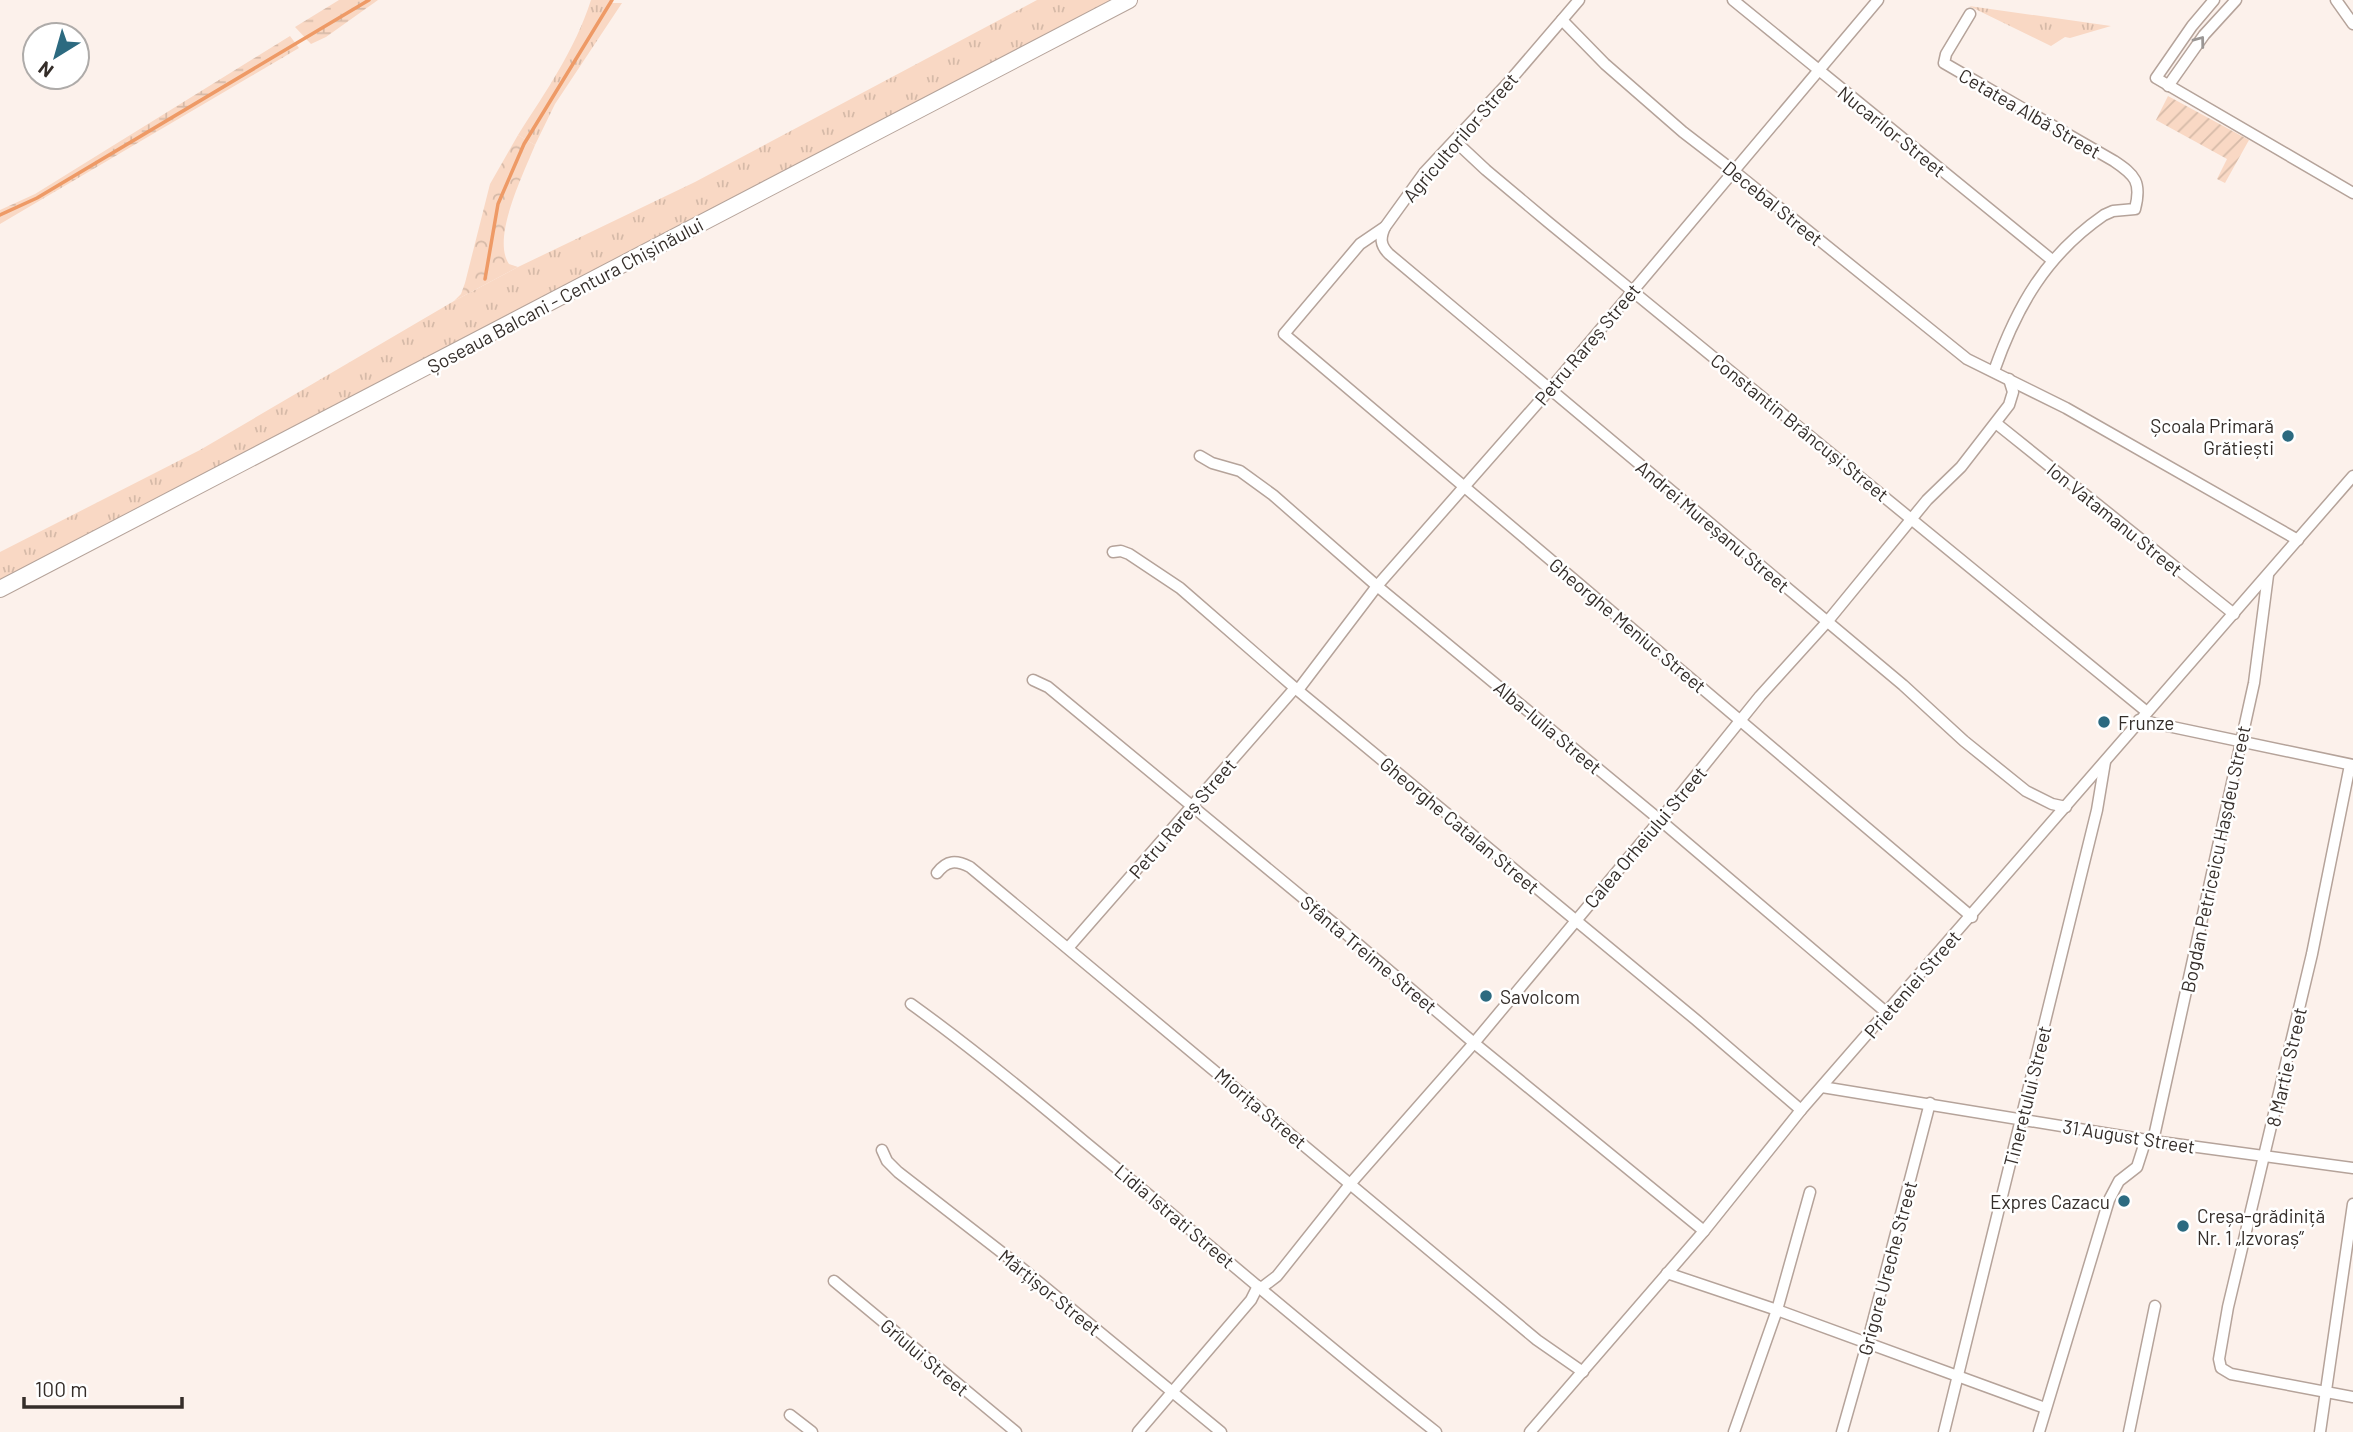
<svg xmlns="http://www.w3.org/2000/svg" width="2353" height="1432" font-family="Barlow,sans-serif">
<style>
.grass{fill:url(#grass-tufts)}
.forest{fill:url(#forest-crowns)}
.wetland{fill:url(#wetland-marsh)}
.garden{fill:url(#garden-furrows)}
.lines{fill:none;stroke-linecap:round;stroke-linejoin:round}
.stream{stroke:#ee9a66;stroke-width:3.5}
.minor-casing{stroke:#b5a39a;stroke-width:13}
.highway-casing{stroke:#b5a39a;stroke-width:18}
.minor{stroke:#fff;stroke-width:10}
.highway{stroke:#fff;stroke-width:16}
.oneway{stroke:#9a9694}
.poi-dot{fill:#2c6a80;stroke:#fff;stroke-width:2.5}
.labels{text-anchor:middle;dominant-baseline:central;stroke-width:5;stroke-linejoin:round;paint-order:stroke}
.street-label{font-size:19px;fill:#342d29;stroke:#fff}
.poi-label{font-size:19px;fill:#342d29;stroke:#fff;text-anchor:start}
</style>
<defs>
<pattern id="grass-tufts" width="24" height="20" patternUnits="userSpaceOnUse" patternTransform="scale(1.75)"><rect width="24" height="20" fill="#f9d8c4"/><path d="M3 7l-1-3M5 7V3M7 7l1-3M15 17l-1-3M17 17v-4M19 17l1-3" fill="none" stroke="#d6baa8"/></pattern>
<pattern id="forest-crowns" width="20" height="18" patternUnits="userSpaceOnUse" patternTransform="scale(1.75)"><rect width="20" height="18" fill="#f9d8c4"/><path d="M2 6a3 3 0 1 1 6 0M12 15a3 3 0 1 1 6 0" fill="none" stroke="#d6baa8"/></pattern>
<pattern id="wetland-marsh" width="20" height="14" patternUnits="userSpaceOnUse" patternTransform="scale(1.75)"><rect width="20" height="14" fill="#f9d8c4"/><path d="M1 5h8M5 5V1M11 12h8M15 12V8" fill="none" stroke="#d6baa8"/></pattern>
<pattern id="garden-furrows" width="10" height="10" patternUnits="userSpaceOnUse" patternTransform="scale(1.75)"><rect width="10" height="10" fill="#f9d8c4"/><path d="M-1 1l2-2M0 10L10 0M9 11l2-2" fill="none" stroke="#d6baa8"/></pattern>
</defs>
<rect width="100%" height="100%" fill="#fcf1eb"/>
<g class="grass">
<path d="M 591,0 L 610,0 L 612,3 L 622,3 L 555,104 L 535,145 L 518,135 C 546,91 575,50 591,0 Z"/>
<path d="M 1037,0 L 1118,0 L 0,583 L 0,552 L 200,450 L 454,301 L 518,267 L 695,182 Z"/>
<path d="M 1969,6 L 2111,26 L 2070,38 L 2065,37 L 2051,46 Z"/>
</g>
<path class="forest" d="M 518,135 L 535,145 C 524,173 491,238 509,264 L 518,267 L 454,301 L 461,294 L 465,283 L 490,184 Z"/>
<g class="wetland">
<path d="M 339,0 L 378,0 L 326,37 L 311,44 L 295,27 Z"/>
<path d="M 290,36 L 299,48 L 0,224 L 0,210 L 35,194 Z"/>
</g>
<path class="garden" d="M 2168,96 L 2249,140 L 2225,183 L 2217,179 L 2227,159 L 2156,120 Z"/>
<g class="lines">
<g class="stream">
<path d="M 0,215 L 37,198 L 369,0"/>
<path d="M 485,279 L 498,204 L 524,144 L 612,0"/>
</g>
<g class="minor-casing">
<g id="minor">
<path d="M 1579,0 L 1507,84 L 1424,173 L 1385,227 L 1360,244 L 1284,334 L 1972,917"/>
<path d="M 1733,0 L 2052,260"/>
<path d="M 2214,0 L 2192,26 L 2156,78 L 2353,193"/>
<path d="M 2336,0 L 2353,24"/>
<path d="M 1970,14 L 1946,54 L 1944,63 L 2114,161 C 2135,175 2142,182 2135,209 L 2113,211 L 2104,215 C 2046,255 2017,306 1994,371"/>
<path d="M 1562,20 L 1605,64 L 1683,132 L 1735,172 L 1967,359 L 2066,408 L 2298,540"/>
<path d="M 2168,86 L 2204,35 L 2236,0"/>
<path d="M 1455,141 L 1486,170 L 1548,222 L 2147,712"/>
<path d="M 1385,227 C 1380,238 1380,245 1389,254 L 1903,685 L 1964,741 L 2026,791 L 2052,804 L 2066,807"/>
<path d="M 1997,424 L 2234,614"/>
<path d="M 1200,456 L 1212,463 L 1240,471 L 1273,495 L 1377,586 L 1660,820 L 1887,1013"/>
<path d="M 1113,552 L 1121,551 L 1129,554 L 1180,588 L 1295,688 L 1695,1019 L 1801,1110"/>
<path d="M 1033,680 L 1048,687 L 1331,921 L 1474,1043 L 1704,1231"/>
<path d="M 1298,690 L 1377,586 L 1551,388 L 1878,0"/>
<path d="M 2139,720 L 2353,765"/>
<path d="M 2350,765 L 2312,954 L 2228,1307 L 2219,1359 L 2221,1368 L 2231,1374 L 2353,1397"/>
<path d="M 937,873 C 947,860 956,860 970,867 L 1537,1340 L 1583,1372"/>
<path d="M 1068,948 L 1295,688"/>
<path d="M 911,1004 C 971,1047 1028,1094 1085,1142 C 1202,1238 1316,1338 1436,1432"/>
<path d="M 1822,1087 L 2153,1141 L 2353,1168"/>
<path d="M 2153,1141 L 2254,683 L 2268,575"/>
<path d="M 882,1150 L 887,1161 L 898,1172 L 1018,1265 L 1221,1432"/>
<path d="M 1667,1273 L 1777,1310 L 2045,1408"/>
<path d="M 834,1281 L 1016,1432"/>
<path d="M 1260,1289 L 1277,1276 L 1351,1183 L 1474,1043 L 1660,820 L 1760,696 L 1827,622 L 1927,500 L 1961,467 L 2009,405 L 2013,392 L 2009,379"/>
<path d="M 790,1415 L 812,1432"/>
<path d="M 1138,1432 L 1251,1300 L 1258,1286"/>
<path d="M 1530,1432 L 1704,1231 L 1801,1110 L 2353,476"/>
<path d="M 1734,1432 L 1777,1310 L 1810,1192"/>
<path d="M 1842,1432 L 1867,1344 L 1930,1103"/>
<path d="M 1944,1432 L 2097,810 L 2105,762"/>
<path d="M 2039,1432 L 2109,1200 L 2119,1181 L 2137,1167 L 2146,1139"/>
<path d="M 2129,1432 L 2155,1306"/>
<path d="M 2320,1432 L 2353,1204"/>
</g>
</g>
<g class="highway-casing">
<path id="highway" d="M 0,589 L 1129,0"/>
</g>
<use href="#minor" class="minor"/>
<use href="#highway" class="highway"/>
</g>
<defs><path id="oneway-chevron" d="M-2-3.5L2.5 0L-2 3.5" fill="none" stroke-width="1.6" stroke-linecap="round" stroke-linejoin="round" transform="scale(1.75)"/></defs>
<use class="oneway" href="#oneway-chevron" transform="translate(2200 41) rotate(-53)"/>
<g class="poi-dot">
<circle cx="2288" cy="436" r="7"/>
<circle cx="2104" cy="722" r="7"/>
<circle cx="1486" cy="996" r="7"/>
<circle cx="2124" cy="1201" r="7"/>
<circle cx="2183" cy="1226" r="7"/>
</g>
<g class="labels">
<g class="street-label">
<text transform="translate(2030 113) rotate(30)">Cetatea Albă Street</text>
<text transform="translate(1892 131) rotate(39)">Nucarilor Street</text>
<text transform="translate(1460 137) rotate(-49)">Agricultorilor Street</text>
<text transform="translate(1773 203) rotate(39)">Decebal Street</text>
<text transform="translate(565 295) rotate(-28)">Șoseaua Balcani - Centura Chișinăului</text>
<text transform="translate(1587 344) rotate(-50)">Petru Rareș Street</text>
<text transform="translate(1800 427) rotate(39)">Constantin Brâncuși Street</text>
<text transform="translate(2115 519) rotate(39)">Ion Vatamanu Street</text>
<text transform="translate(1713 526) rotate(40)">Andrei Mureșanu Street</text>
<text transform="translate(1628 625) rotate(40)">Gheorghe Meniuc Street</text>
<text transform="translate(1548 727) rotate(40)">Alba-Iulia Street</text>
<text transform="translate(1182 818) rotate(-49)">Petru Rareș Street</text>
<text transform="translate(1460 825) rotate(40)">Gheorghe Catalan Street</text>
<text transform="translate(1645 837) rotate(-50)">Calea Orheiului Street</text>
<text transform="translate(2215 859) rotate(-78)">Bogdan Petriceicu Hașdeu Street</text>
<text transform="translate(1369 954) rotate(40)">Sfânta Treime Street</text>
<text transform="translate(1912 984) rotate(-49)">Prieteniei Street</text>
<text transform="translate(2286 1067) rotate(-77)">8 Martie Street</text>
<text transform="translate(2027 1096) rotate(-76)">Tineretului Street</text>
<text transform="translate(1261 1108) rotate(40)">Miorița Street</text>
<text transform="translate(2129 1136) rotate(9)">31 August Street</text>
<text transform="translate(1175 1216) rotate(40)">Lidia Istrati Street</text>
<text transform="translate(1887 1268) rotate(-75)">Grigore Ureche Street</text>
<text transform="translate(1050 1292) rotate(39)">Mărțișor Street</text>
<text transform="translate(925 1357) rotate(40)">Grîului Street</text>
</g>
<g class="poi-label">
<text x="2274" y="425" text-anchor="end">Școala Primară<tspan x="2274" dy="22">Grătiești</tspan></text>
<text x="2118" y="722">Frunze</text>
<text x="1500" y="996">Savolcom</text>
<text x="2110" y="1201" text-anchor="end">Expres Cazacu</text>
<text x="2197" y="1215">Creșa-grădiniță<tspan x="2197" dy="22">Nr. 1 „Izvoraș”</tspan></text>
</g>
</g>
<g transform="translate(56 56) rotate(217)"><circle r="33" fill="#ffffff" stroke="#aeaba9" stroke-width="2"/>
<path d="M0-5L12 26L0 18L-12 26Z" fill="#2c6a80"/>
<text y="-10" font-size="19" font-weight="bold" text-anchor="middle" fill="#342d29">N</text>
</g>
<path d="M24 1397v10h158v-10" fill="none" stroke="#342d29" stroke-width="3.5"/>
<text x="35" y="1397" font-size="21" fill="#342d29" stroke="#ffffff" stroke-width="5" paint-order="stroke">100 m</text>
</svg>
